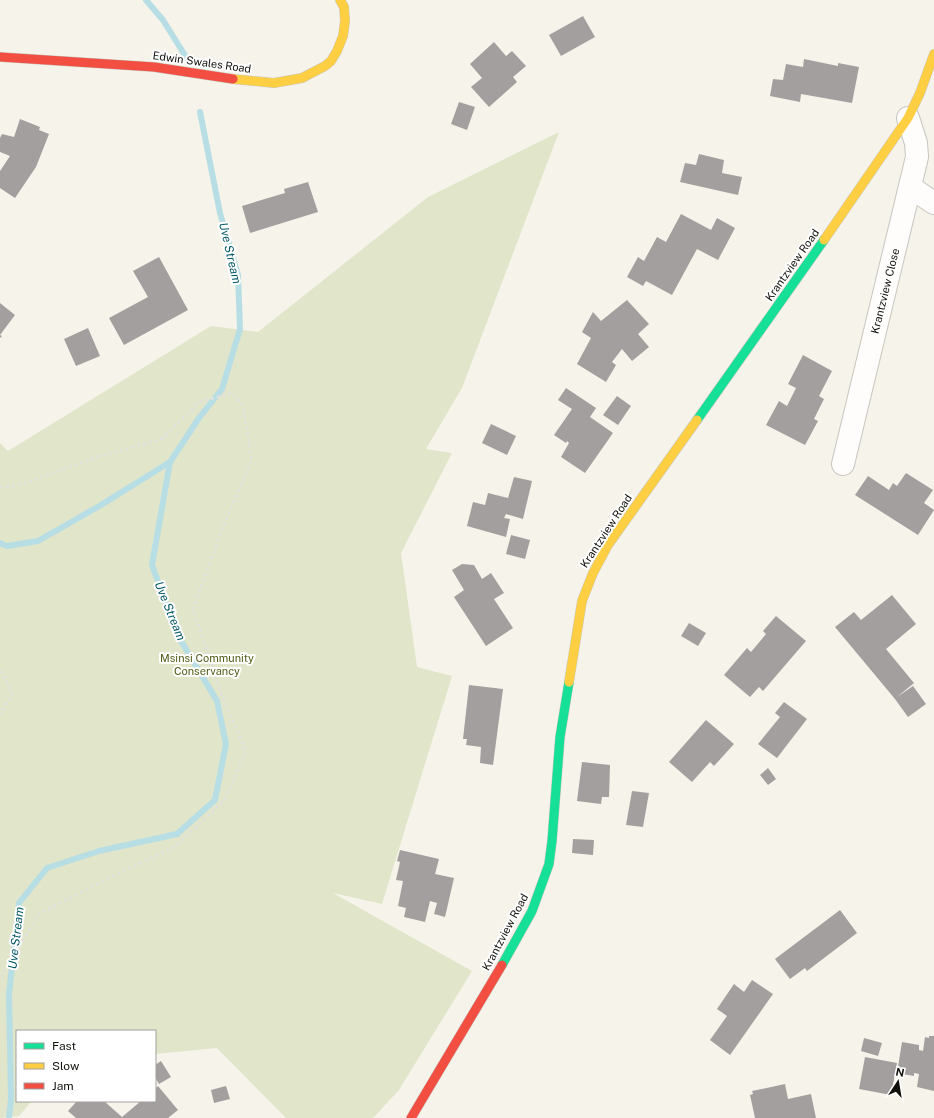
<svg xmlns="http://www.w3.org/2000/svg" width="934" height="1118" font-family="'Public Sans',sans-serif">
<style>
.green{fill:#e1e5ca}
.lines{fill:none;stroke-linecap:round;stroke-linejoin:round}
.stream{stroke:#b6dee4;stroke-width:6}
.building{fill:#a29f9e}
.street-casing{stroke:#c7c6be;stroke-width:24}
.fast-casing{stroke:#c7c6be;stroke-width:10}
.slow-casing{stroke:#c7c6be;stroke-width:10}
.jam-casing{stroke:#c7c6be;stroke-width:10}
.path{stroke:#e1e0dc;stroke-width:2.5;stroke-dasharray:3 3;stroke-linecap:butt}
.street{stroke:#fefdfc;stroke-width:22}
.fast{stroke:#16e098;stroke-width:9}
.slow{stroke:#ffcf43;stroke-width:9}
.jam{stroke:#f24e42;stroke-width:9}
.labels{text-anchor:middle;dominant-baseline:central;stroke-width:4;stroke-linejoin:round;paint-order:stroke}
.street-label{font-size:11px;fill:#11100a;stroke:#fff}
.park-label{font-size:11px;fill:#535c17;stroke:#fff}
.water-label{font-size:12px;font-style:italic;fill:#045966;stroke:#fff}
</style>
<rect width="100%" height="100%" fill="#f6f4ea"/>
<path class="green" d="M 559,132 L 462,388 L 426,449 L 452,453 L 401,553 L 417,667 L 452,676 L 382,904 L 333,893 L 472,971 L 399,1090 L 373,1118 L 286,1118 L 217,1048 L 155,1054 L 155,1031 L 17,1031 L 17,1101 L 32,1101 L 19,1116 L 0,1118 L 0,443 L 8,451 L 211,326 L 258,332 L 428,197 Z"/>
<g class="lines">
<g class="stream">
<path d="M 146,0 L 163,20 L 189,62"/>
<path d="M 0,543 L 7,546 L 38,541 L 101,505 L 170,462"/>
<path d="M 9,1118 L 11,1099 L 9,994 L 19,903 L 47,868 L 99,851 L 177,834 L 215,800 L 226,744 L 217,701 L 178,636 L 152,565 L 170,462 L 199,418 L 222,389 L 240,329 L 238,275 L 220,213 L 200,112"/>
</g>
</g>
<g class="building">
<path d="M 583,16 L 595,37 L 561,56 L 549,35 Z"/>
<path d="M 494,42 L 506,56 L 512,51 L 526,66 L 513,77 L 517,82 L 489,107 L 471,87 L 482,78 L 470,64 Z"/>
<path d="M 804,59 L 838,66 L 838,63 L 859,67 L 852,103 L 801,94 L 800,102 L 770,96 L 773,79 L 783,80 L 786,64 L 803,67 Z"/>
<path d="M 459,102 L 475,107 L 467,130 L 451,124 Z"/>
<path d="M 20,119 L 40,127 L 39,130 L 49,134 L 36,167 L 15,198 L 0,188 L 0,171 L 10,156 L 0,152 L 0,138 L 2,134 L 14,137 Z"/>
<path d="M 699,154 L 724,160 L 722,173 L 742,177 L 738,195 L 680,182 L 685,163 L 696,165 Z"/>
<path d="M 308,182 L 318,212 L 250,233 L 242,206 L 285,193 L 284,189 Z"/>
<path d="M 681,214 L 711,230 L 717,218 L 735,228 L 718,260 L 697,249 L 672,295 L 646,281 L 643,286 L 627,277 L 638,257 L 644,261 L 657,237 L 666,242 Z"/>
<path d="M 159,257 L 188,310 L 124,345 L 109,318 L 148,297 L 133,271 Z"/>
<path d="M 627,300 L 649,324 L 638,334 L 649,347 L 632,361 L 622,349 L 612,362 L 616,365 L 606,382 L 577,364 L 591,338 L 582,332 L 593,312 L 601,321 Z"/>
<path d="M 0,303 L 15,315 L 0,335 L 2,336 L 0,338 Z"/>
<path d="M 88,328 L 100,356 L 76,366 L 64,339 Z"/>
<path d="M 803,355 L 832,371 L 819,396 L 824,399 L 814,419 L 818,421 L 805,445 L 766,425 L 779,401 L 787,406 L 796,388 L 788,384 Z"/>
<path d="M 566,388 L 596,408 L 590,417 L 613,433 L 585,473 L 561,457 L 569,443 L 567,441 L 566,443 L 554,435 L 572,409 L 558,400 Z"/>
<path d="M 617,396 L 631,406 L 618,425 L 603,415 Z"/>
<path d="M 491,424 L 516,436 L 507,455 L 482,443 Z"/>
<path d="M 906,473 L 933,490 L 924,503 L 934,510 L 918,535 L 855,495 L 868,476 L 889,490 L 893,483 L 897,486 Z"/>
<path d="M 514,477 L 532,481 L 523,519 L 506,514 L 504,518 L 510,519 L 506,537 L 467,526 L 473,502 L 485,505 L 488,493 L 508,498 Z"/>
<path d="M 511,535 L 530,540 L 525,559 L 506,554 Z"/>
<path d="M 462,564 L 474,565 L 482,579 L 491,573 L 504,593 L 494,599 L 513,628 L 486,646 L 454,597 L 464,590 L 452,570 Z"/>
<path d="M 892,595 L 916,624 L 886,649 L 914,683 L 897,697 L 913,686 L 926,704 L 908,717 L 895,699 L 835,627 L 854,612 L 861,620 Z"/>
<path d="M 776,616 L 806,641 L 763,691 L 759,687 L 750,697 L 724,675 L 747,648 L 751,652 L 766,634 L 763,631 Z"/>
<path d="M 689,623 L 706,633 L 698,646 L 681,636 Z"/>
<path d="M 469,685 L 503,689 L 493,765 L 480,763 L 481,747 L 466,745 L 467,739 L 463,739 Z"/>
<path d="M 784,702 L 807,719 L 777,758 L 758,744 L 780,717 L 775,713 Z"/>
<path d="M 706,720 L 734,744 L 714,766 L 710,762 L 692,782 L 669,762 Z"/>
<path d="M 582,762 L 610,765 L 609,797 L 602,797 L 601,804 L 577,801 Z"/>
<path d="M 768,768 L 776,779 L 768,785 L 760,775 Z"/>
<path d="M 632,791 L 649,793 L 643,827 L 626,825 Z"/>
<path d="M 573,839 L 594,840 L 593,855 L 572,853 Z"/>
<path d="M 400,850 L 439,859 L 435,874 L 454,878 L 445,917 L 434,914 L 437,903 L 430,901 L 425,922 L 404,917 L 406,908 L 398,906 L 403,881 L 396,880 L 400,862 L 397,861 Z"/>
<path d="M 840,910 L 857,933 L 807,971 L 805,968 L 790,979 L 775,959 Z"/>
<path d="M 752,980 L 773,994 L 730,1055 L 710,1040 L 727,1016 L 717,1009 L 734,984 L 744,992 Z"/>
<path d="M 929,1036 L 934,1036 L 934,1091 L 917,1087 L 919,1074 L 914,1073 L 914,1076 L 897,1073 L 902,1042 L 919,1045 L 919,1050 L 923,1051 L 925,1037 L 929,1038 Z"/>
<path d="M 864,1038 L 882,1043 L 878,1056 L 861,1051 Z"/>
<path d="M 865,1057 L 897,1063 L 891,1095 L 859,1089 Z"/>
<path d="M 161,1061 L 171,1077 L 159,1084 L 155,1077 L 155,1065 Z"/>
<path d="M 785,1084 L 788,1099 L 811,1094 L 816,1118 L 755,1118 L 750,1095 L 753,1094 L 752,1091 Z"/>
<path d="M 158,1086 L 178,1110 L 168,1118 L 76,1118 L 68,1111 L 77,1101 L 104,1101 L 122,1117 L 141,1101 L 155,1101 L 155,1089 Z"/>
<path d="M 226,1086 L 230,1099 L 214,1103 L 211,1090 Z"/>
</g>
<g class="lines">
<g class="street-casing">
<g id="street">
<path d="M 910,187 L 934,203"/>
<path d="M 843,464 L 917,157 L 916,143 L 908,118"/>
</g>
</g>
<g class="fast-casing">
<g id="fast">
<path d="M 697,420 L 824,240"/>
<path d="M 502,965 L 532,911 L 549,864 L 552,841 L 560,737 L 569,682"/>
</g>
</g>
<g class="slow-casing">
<g id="slow">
<path d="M 233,79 L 274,83 L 302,78 L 325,66 L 331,61 L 337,51 L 343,36 L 345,21 L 344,7 L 340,0"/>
<path d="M 824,240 L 908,118 L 920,93 L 934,54"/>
<path d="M 569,682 L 582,601 L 593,573 L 608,545 L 697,420"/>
</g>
</g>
<g class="jam-casing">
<g id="jam">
<path d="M 0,57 L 154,67 L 233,79"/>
<path d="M 411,1118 L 502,965"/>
</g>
</g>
<g class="path">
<path d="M 0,487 L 16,486 L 97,457 L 162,439 L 199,402 L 232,393 L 243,405 L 252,460 L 224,524 L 193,609 L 221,693 L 246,752 L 225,799 L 176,846 L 109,878 L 39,914 L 0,978"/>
<path d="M 0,672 L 3,673 L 12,695 L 0,714"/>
</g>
<use href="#street" class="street"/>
<use href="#fast" class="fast"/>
<use href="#slow" class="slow"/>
<use href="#jam" class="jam"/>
</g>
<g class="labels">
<g class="street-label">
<text transform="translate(202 62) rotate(8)">Edwin Swales Road</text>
<text transform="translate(792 265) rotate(-55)">Krantzview Road</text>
<text transform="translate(885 291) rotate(-76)">Krantzview Close</text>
<text transform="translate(606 531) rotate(-57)">Krantzview Road</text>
<text transform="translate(505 932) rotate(-62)">Krantzview Road</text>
</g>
<g class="park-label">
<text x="207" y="658">Msinsi Community<tspan x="207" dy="13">Conservancy</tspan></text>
</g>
<g class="water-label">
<text transform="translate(230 253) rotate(77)">Uve Stream</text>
<text transform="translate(170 611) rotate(68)">Uve Stream</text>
<text transform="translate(16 938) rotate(-83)">Uve Stream</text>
</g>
</g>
<rect x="16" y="1030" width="140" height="72" fill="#ffffff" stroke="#a09f9d"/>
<rect x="24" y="1043" width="20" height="6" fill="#16e098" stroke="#a09f9d"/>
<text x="52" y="1050" font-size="12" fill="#11100a">Fast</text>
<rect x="24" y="1063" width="20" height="6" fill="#ffcf43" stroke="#a09f9d"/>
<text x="52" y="1070" font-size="12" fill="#11100a">Slow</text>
<rect x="24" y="1083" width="20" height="6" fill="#f24e42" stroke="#a09f9d"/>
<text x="52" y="1090" font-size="12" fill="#11100a">Jam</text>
<g transform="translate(898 1082) rotate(12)" stroke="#ffffff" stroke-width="3" paint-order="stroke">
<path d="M0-3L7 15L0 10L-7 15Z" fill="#11100a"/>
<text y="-6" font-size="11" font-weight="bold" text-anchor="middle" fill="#11100a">N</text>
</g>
</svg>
